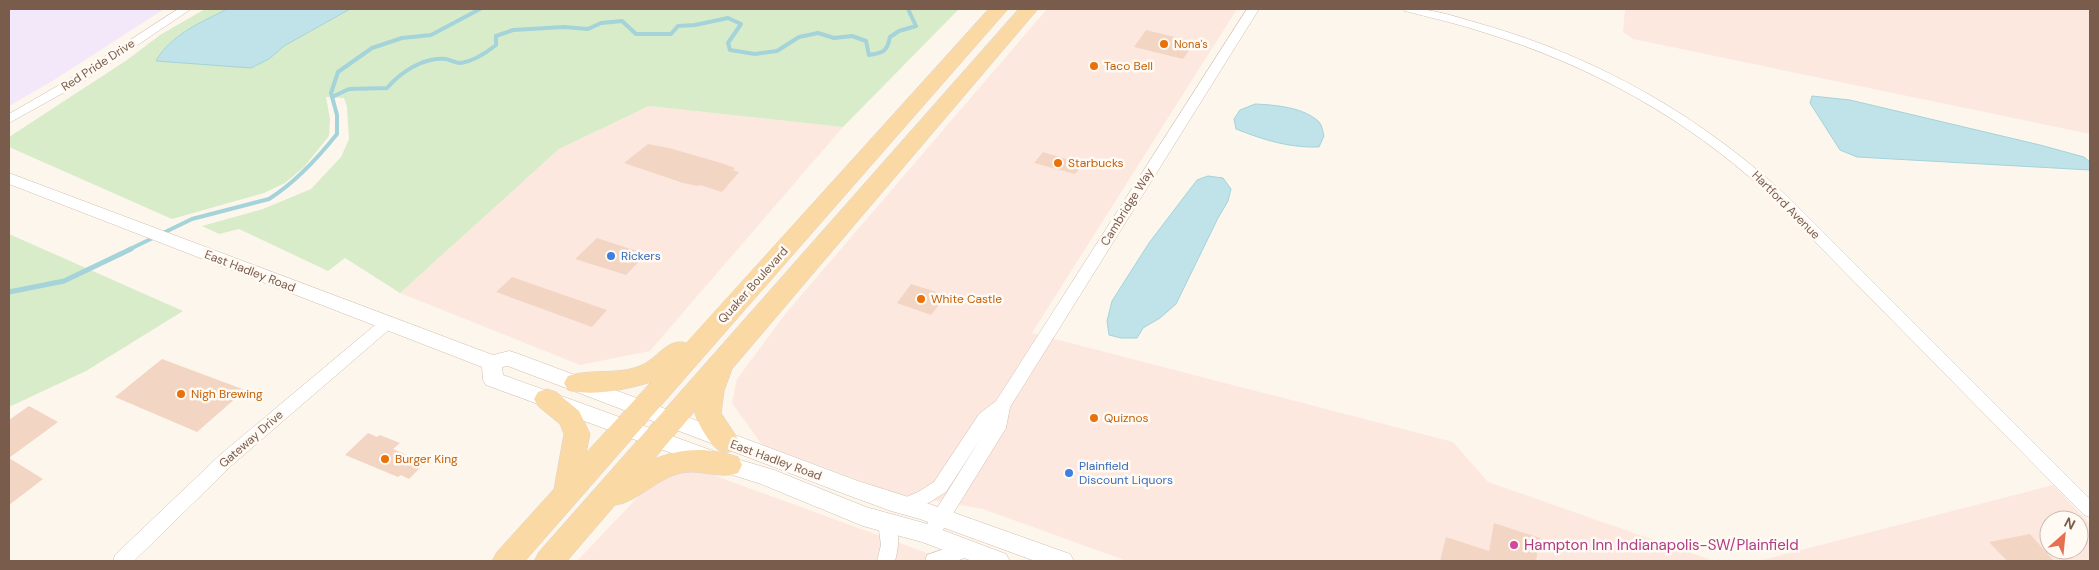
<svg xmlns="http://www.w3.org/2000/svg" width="2099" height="570" font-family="'DM Sans',sans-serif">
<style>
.commercial{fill:#fde8e0;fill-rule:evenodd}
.education{fill:#f3e8fa}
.green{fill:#d8ecc9}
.water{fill:#bfe3e8;stroke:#a5d3da}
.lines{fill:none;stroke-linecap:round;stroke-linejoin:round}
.stream-far1{stroke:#a5d3da;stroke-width:4}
.stream{stroke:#a5d3da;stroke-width:5}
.building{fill:#f3d5c3}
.minor-casing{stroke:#d1beb0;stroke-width:1}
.tertiary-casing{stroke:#d1beb0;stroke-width:1}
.primary-casing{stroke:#dad1cd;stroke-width:1}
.minor{fill:#fff;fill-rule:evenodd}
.tertiary{fill:#fff;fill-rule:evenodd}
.primary{fill:#fbd9a5;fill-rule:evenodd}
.food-dot{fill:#e8710a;stroke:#fffaf3;stroke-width:2}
.shop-dot{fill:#3f7fe0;stroke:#fffaf3;stroke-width:2}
.hotel-dot{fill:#d1479c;stroke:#fffaf3;stroke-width:2}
.labels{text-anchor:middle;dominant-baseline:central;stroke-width:5;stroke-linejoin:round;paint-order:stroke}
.far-food-label{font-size:11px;fill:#c56008;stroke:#fffaf3;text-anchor:start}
.street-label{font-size:12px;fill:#7a5c4d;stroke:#fffaf3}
.food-label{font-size:12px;fill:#c56008;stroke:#fffaf3;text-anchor:start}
.shop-label{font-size:12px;fill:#366cbe;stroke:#fffaf3;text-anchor:start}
.near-hotel-label{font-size:15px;fill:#b23c85;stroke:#fffaf3;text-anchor:start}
</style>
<rect width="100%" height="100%" fill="#fdf6ec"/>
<g class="commercial">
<path d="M 1047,9 L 1237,9 L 1032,333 L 1453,442 L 1488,482 L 1714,561 L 1127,561 L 983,509 L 897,494 L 762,445 L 732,403 L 737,379 L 786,313 Z"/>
<path d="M 1625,9 L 2090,9 L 2090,134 L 1633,39 L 1623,32 Z"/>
<path d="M 649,106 L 843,127 L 650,351 L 580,365 L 400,293 L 559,149 Z"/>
<path d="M 694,468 L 949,561 L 577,561 L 654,480 Z"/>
<path d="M 2053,485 L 2090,524 L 2090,561 L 1759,561 ZM 2049,520 L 2079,520 L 2079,550 L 2049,550 Z"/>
</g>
<path class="education" d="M 9,9 L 164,9 L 54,80 L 9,106 Z"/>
<g class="green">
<path d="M 205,9 L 227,9 C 203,22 169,35 156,61 L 269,59 L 284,46 L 350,9 L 959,9 L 843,127 L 649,106 L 559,149 L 400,293 L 345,258 L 328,271 L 239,229 L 219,234 L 202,226 L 263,209 L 311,189 L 341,157 L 349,139 L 347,107 L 344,98 L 326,97 L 330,119 L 329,136 L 304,167 L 285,183 L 264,193 L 172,219 L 9,147 L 9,137 L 127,60 L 160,35 Z"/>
<path d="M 9,234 L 183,311 L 86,371 L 9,407 Z"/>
</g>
<g class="water">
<path d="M 227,9 L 350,9 L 284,46 L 269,59 L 251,68 L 156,61 C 170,35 202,22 227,9 Z"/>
<path d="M 1812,96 L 1850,100 L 2040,145 L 2084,157 L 2090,162 L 2090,170 L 1857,157 L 1840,150 L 1810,103 Z"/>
<path d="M 1255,104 C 1275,105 1304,107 1319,122 C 1322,125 1323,132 1324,136 L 1319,147 C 1289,148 1264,140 1236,129 L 1234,119 L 1240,110 Z"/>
<path d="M 1208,176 L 1223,178 L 1231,189 L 1228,201 L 1218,218 L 1176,304 L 1160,318 L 1143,328 L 1137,338 L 1121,338 L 1109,335 L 1107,321 L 1112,301 L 1149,243 L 1197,180 Z"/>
</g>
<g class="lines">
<g class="stream-far1">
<path d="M 332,97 L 349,89 L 387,88 C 401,72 423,57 446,59 C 451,60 455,63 461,63 C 474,61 486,53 496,45 L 496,36 L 513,30 L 564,27 L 588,29 L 601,23 L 622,21 L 636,34 L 671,34 L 678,26 L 695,25 L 728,18 L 741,24 L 728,43 L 730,50 L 755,54 L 777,51 L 799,37 L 818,33 L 834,38 L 852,36 L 866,41 L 869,55 C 883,53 887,52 890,37 L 899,31 L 916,26 L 908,9"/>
<path d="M 128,250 L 192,219 L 269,199 C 296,182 317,159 337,134 L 337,115 L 331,93 L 338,72 L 372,48 L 402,38 L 431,35 L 480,9"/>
</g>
<path class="stream" d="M 9,292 L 64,281 L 131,249"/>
</g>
<g class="building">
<path d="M 1146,30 L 1195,42 L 1183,59 L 1134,47 Z"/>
<path d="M 648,144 L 669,148 L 721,163 L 735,168 L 733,170 L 739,172 L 722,192 L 700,185 L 698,186 L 683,183 L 624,163 Z"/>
<path d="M 1043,152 L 1083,164 L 1075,174 L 1034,163 Z"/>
<path d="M 597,238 L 646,254 L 626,275 L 575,259 Z"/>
<path d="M 512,277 L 607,310 L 592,327 L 496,292 Z"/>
<path d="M 911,284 L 946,295 L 931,315 L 897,303 Z"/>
<path d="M 162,359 L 245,390 L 197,432 L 115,397 Z"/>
<path d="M 29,406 L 58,422 L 9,458 L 43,479 L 9,505 L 9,420 Z"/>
<path d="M 368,433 L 377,437 L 380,435 L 400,443 L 393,449 L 425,463 L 409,479 L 401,475 L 398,477 L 345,455 Z"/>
<path d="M 1494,523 L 1540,538 L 1536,561 L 1440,561 L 1446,537 L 1489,551 Z"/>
<path d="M 2030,534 L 2054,561 L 2007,561 L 1989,542 Z"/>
</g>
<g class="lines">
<g class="minor-casing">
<g id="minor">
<path d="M 178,9 L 191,9 L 81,83 L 9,123 L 9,114 L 73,77 Z"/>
<path d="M 1247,9 L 1259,9 L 1010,407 L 1006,428 L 936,541 L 930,543 L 924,541 L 921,535 L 924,529 L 981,438 L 946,492 L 930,502 L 903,514 L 897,511 L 894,506 L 897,501 L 918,492 L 934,482 L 979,414 L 996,401 Z"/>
<path d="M 1403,9 C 1430,7 1456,17 1481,24 C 1598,57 1705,118 1793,202 L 2090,499 L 2090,517 L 2084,515 L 1765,191 C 1686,118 1589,65 1486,33 C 1459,24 1432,18 1405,11 Z"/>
<path d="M 386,318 L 391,320 L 394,324 L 391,328 L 232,465 L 134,561 L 113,561 L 115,555 L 220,455 L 381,320 Z"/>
<path d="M 887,515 L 893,518 C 900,532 899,547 895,561 L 877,561 L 881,545 L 878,523 L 881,518 Z"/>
<path d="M 967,541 L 974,543 L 976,549 L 974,555 L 956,561 L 925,561 L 927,555 Z"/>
</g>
</g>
<g class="tertiary-casing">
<path id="tertiary" d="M 9,173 L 493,355 L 509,351 L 516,353 L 858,481 L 921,501 L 1070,554 L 1074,561 L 1035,561 L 920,519 L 891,511 L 842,493 L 508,366 L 502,367 L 503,375 L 730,457 L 774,470 L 866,507 L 924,523 L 1006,554 L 1010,561 L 972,561 L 922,542 L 863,526 L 761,484 L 720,471 L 486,385 L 483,380 L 482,367 L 9,184 Z"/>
</g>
<g class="primary-casing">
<g id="primary">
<path d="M 989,9 L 1008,9 L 525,561 L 492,561 L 497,552 L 554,489 L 564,434 L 560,424 L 538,406 L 534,399 L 538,392 L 547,389 L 556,392 L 579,411 L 590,434 L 586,453 L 651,382 C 629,389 591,397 568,390 L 564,383 L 568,376 C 592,368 621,376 644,364 C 658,357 669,337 686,343 Z"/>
<path d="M 1019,9 L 1038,9 L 732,369 L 724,391 L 721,413 L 740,442 L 737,450 C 730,452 723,454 717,449 C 711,445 694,418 695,411 L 654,459 C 683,448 708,447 738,457 L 742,465 L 738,473 C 718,480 697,467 677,474 C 656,480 635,503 615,505 L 567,561 L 534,561 L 539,552 Z"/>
</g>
</g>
<use href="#minor" class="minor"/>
<use href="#tertiary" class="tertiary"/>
<use href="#primary" class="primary"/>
</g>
<g class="food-dot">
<circle cx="1164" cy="44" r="5"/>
<circle cx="1094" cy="66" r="5"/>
<circle cx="1058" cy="163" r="5"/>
<circle cx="921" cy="299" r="5"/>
<circle cx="181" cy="394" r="5"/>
<circle cx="1094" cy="418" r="5"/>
<circle cx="385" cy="459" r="5"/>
</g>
<g class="shop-dot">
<circle cx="611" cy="256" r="5"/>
<circle cx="1069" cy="473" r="5"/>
</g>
<circle class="hotel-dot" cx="1514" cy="545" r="5"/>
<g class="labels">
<g class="far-food-label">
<text x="1174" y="44">Nona's</text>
</g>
<g class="street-label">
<text transform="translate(98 65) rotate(-33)">Red Pride Drive</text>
<text transform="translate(1786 205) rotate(45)">Hartford Avenue</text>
<text transform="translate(1127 207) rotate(-58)">Cambridge Way</text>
<text transform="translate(250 271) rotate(21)">East Hadley Road</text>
<text transform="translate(753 285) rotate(-48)">Quaker Boulevard</text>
<text transform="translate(251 439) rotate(-41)">Gateway Drive</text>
<text transform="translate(776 460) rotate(20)">East Hadley Road</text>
</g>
<g class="food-label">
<text x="1104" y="66">Taco Bell</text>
<text x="1068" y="163">Starbucks</text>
<text x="931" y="299">White Castle</text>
<text x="191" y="394">Nigh Brewing</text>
<text x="1104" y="418">Quiznos</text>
<text x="395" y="459">Burger King</text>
</g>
<g class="shop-label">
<text x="621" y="256">Rickers</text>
<text x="1079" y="466">Plainfield<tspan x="1079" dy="14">Discount Liquors</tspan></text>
</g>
<g class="near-hotel-label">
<text x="1524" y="545">Hampton Inn Indianapolis-SW/Plainfield</text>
</g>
</g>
<rect width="2099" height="570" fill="none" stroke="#7a5c4d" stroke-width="20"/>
<g transform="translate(2064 535) rotate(27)"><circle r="24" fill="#fffaf3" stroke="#cabbb1"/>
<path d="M0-4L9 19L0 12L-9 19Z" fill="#e76f51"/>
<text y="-8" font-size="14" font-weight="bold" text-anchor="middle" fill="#7a5c4d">N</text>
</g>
</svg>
